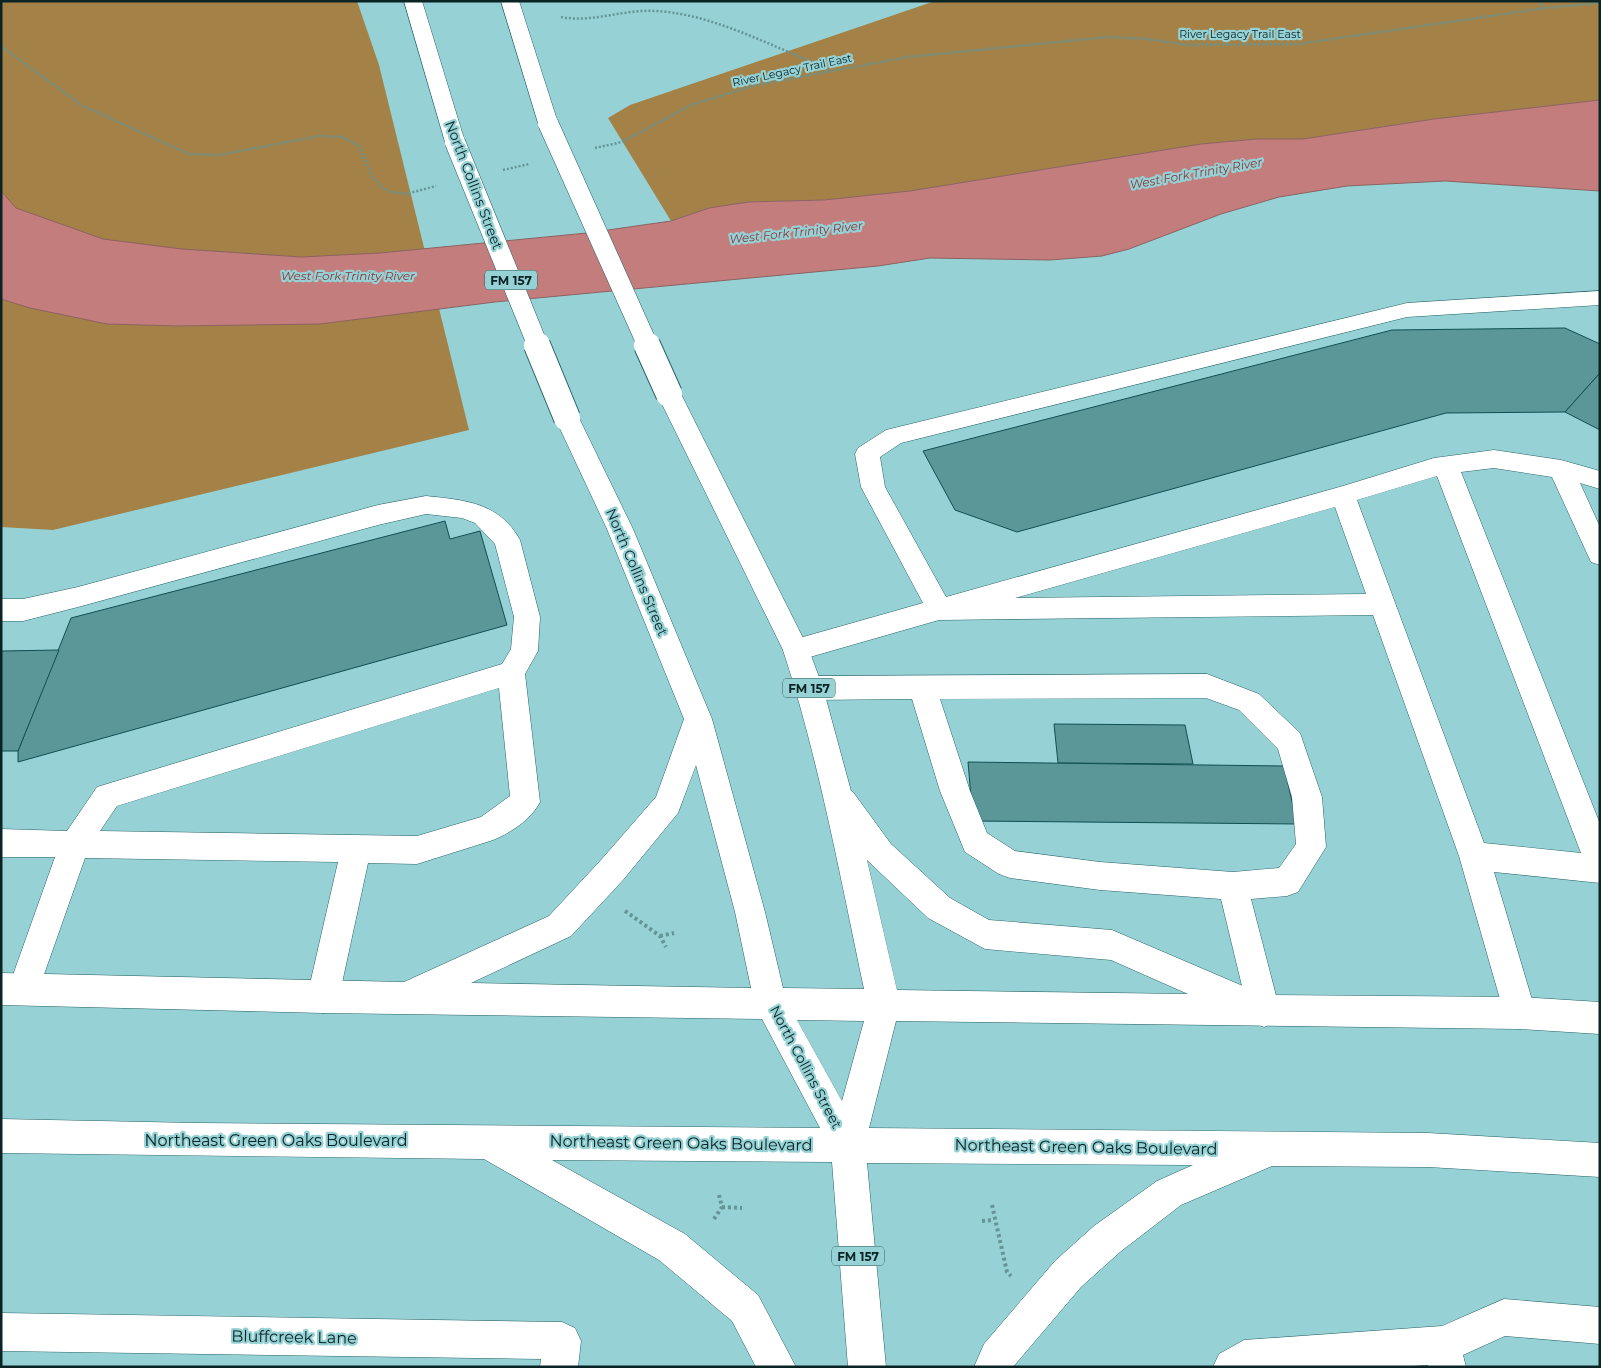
<svg xmlns="http://www.w3.org/2000/svg" width="1601" height="1368" font-family="Montserrat,sans-serif">
<style>
.forest{fill:#a48247}
.water{fill:#c37d7c;stroke:#8c6262}
.building{fill:#5b9699;stroke:#0f5053}
.lines{fill:none;stroke-linecap:round;stroke-linejoin:round}
.minor-casing{stroke:#276366;stroke-width:1}
.major-casing{stroke:#276366;stroke-width:1}
.path-far1{stroke:#659496;stroke-width:2.5;stroke-dasharray:2 2;stroke-linecap:butt}
.path{stroke:#659496;stroke-width:4;stroke-dasharray:3 3;stroke-linecap:butt}
.minor{fill:#fff;fill-rule:evenodd}
.major{fill:#fff;fill-rule:evenodd}
.major-bridge-far1-casing{stroke:#276366;stroke-width:21;stroke-linecap:butt}
.major-bridge-casing{stroke:#276366;stroke-width:28;stroke-linecap:butt}
.major-bridge-far1{stroke:#fff;stroke-width:20}
.major-bridge{stroke:#fff;stroke-width:26}
.labels{text-anchor:middle;dominant-baseline:central;stroke-width:4.5;stroke-linejoin:round;paint-order:stroke}
.far-street-label{font-size:11px;fill:#0a2324;stroke:#96d2d5}
.far-water-label{font-size:12px;font-style:italic;fill:#8b353a;stroke:#96d2d5}
.shield{fill:#96d2d5;stroke:#345859;stroke-width:1}
.shield-label{font-size:12px;font-weight:bold;fill:#0a2324}
.street-label{font-size:14px;fill:#0a2324;stroke:#96d2d5}
.near-street-label{font-size:16px;fill:#0a2324;stroke:#96d2d5}
</style>
<rect width="100%" height="100%" fill="#96d2d5"/>
<g class="forest">
<path d="M 1,1 L 357,1 L 379,65 L 469,430 L 53,530 L 1,527 Z"/>
<path d="M 935,1 L 1600,1 L 1600,100 L 1434,119 L 1303,139 L 1257,139 L 1201,144 L 910,191 L 824,200 L 748,202 L 709,208 L 671,221 L 608,118 L 630,105 Z"/>
</g>
<path class="water" d="M 1600,100 L 1600,191 L 1445,181 L 1347,186 L 1279,197 L 1221,214 L 1129,249 L 1102,256 L 1050,260 L 930,258 L 878,266 L 495,302 L 320,324 L 178,326 L 107,324 L 30,308 L 1,299 L 1,191 L 16,208 L 103,239 L 182,249 L 301,257 L 380,253 L 587,233 L 671,221 L 709,208 L 748,202 L 824,200 L 910,191 L 1201,144 L 1257,139 L 1303,139 L 1434,119 Z"/>
<g class="building">
<path d="M 1565,328 L 1600,344 L 1600,373 L 1565,412 L 1446,413 L 1017,532 L 955,510 L 923,451 L 1392,330 Z"/>
<path d="M 1600,373 L 1600,430 L 1565,412 Z"/>
<path d="M 445,521 L 450,539 L 480,531 L 507,625 L 18,762 L 18,751 L 71,618 Z"/>
<path d="M 59,650 L 18,751 L 1,751 L 1,651 Z"/>
<path d="M 1054,724 L 1185,725 L 1193,764 L 1058,763 Z"/>
<path d="M 968,762 L 1284,766 L 1297,824 L 973,821 Z"/>
</g>
<g class="lines">
<g class="minor-casing">
<g id="minor">
<path d="M 1600,291 L 1600,305 L 1407,317 L 901,443 L 880,457 L 885,487 L 946,597 L 1343,486 L 1434,458 L 1494,450 L 1561,460 L 1600,471 L 1600,489 L 1580,483 L 1600,527 L 1600,565 L 1591,562 L 1552,477 L 1494,468 L 1461,472 L 1600,824 L 1600,883 L 1494,872 L 1536,1013 L 1531,1024 L 1520,1029 L 1509,1024 L 1504,1013 L 1459,856 L 1373,615 L 939,620 L 796,661 L 786,658 L 783,650 L 786,642 L 796,639 L 923,603 L 861,487 L 855,454 L 858,448 L 886,430 L 1407,303 ZM 1437,476 L 1581,853 L 1484,843 L 1357,500 ZM 1335,507 L 1366,594 L 1015,598 Z"/>
<path d="M 426,496 C 464,500 499,502 520,540 L 540,617 L 538,651 L 525,674 L 540,802 C 532,819 508,835 490,841 L 417,864 L 368,863 L 339,997 L 334,1008 L 323,1013 L 312,1008 L 307,997 L 338,862 L 85,858 L 35,1000 L 24,1005 L 13,1000 L 8,989 L 55,857 L 1,857 L 1,829 L 67,831 L 97,787 L 502,664 L 511,649 L 514,617 L 495,544 L 475,523 L 462,518 L 426,514 L 378,525 L 78,607 L 23,621 L 1,621 L 1,599 L 23,599 L 78,587 L 378,505 ZM 499,688 L 510,796 L 481,817 L 417,836 L 100,831 L 117,806 Z"/>
<path d="M 1207,674 L 1259,694 L 1300,733 L 1322,797 L 1326,847 L 1298,892 L 1287,896 L 1251,899 L 1280,1011 L 1275,1022 L 1264,1027 L 1253,1022 L 1248,1011 L 1221,899 L 1100,890 L 1010,878 L 999,874 L 965,852 L 940,791 L 912,699 L 809,700 L 799,696 L 795,688 L 799,680 L 809,676 ZM 1206,698 L 1239,710 L 1278,749 L 1292,797 L 1296,844 L 1279,868 L 1233,872 L 1100,862 L 1015,851 L 987,833 L 970,791 L 940,699 Z"/>
<path d="M 1504,1299 L 1600,1307 L 1600,1344 L 1505,1336 L 1463,1355 L 1466,1367 L 1428,1367 L 1428,1365 L 1399,1367 L 1213,1367 L 1219,1354 L 1244,1340 L 1442,1326 Z"/>
<path d="M 1,1313 L 562,1322 L 575,1328 L 581,1341 L 578,1367 L 540,1367 L 541,1359 L 1,1351 Z"/>
</g>
</g>
<g class="major-casing">
<g id="major">
<path d="M 404,1 L 422,1 L 465,142 L 462,146 L 455,148 L 448,146 L 445,142 Z"/>
<path d="M 501,1 L 519,1 L 558,123 L 555,127 L 548,129 L 541,127 L 538,123 Z"/>
<path d="M 669,386 L 677,388 L 681,394 L 809,650 L 823,688 L 851,791 L 853,792 L 891,844 L 950,898 L 989,920 L 1112,930 L 1264,995 L 1520,997 L 1600,1002 L 1600,1034 L 1520,1029 L 896,1021 L 869,1128 L 1428,1133 L 1600,1143 L 1600,1177 L 1428,1167 L 1272,1166 L 1181,1205 L 1120,1252 L 1081,1287 L 1013,1367 L 974,1367 L 984,1344 L 1055,1261 L 1094,1226 L 1157,1181 L 1193,1165 L 867,1163 L 886,1367 L 848,1367 L 832,1162 L 552,1160 L 685,1234 L 758,1295 L 796,1367 L 756,1367 L 732,1321 L 659,1260 L 484,1159 L 1,1153 L 1,1119 L 196,1123 L 820,1128 L 762,1019 L 323,1013 L 1,1005 L 1,973 L 404,982 L 549,916 L 601,860 L 656,797 L 684,719 L 607,529 L 555,418 L 559,412 L 567,410 L 575,412 L 579,418 L 633,529 L 712,719 L 765,912 L 783,988 L 864,989 C 840,876 819,760 783,650 L 657,394 L 661,388 ZM 696,765 L 735,912 L 751,988 L 471,983 L 571,936 L 623,880 L 678,813 ZM 867,860 L 928,918 L 985,949 L 1111,960 L 1188,994 L 897,990 ZM 797,1020 L 864,1021 L 842,1101 Z"/>
</g>
</g>
<g class="path-far1">
<path d="M 1538,1 L 1544,8"/>
<path d="M 561,17 C 593,23 623,9 656,11 C 712,14 766,44 818,64 L 828,71"/>
<path d="M 1,46 L 83,106 L 189,154 L 219,155 L 319,136 L 343,137 L 359,146 L 372,176 L 383,188 L 390,192 L 406,194 L 436,186"/>
<path d="M 595,148 L 622,142 L 691,105 L 756,85 L 908,57 L 1108,37 L 1148,39 L 1187,45 L 1298,44 L 1545,8 L 1600,3"/>
<path d="M 503,170 L 529,164"/>
</g>
<g class="path">
<path d="M 625,911 L 660,936 L 666,947"/>
<path d="M 660,936 L 674,933"/>
<path d="M 992,1205 L 1007,1272 L 1011,1276"/>
<path d="M 722,1207 L 742,1208"/>
<path d="M 714,1219 L 722,1207 L 719,1195"/>
<path d="M 982,1221 L 994,1220"/>
</g>
<use href="#minor" class="minor"/>
<use href="#major" class="major"/>
<g class="major-bridge-far1-casing">
<g id="major-bridge-far1">
<path d="M 548,123 L 648,346"/>
<path d="M 455,142 L 538,346"/>
</g>
</g>
<g class="major-bridge-casing">
<g id="major-bridge">
<path d="M 537,345 L 567,418"/>
<path d="M 647,345 L 669,394"/>
</g>
</g>
<use href="#major-bridge-far1" class="major-bridge-far1"/>
<use href="#major-bridge" class="major-bridge"/>
</g>
<g class="labels">
<g class="far-street-label">
<text x="1240" y="34">River Legacy Trail East</text>
<text transform="translate(792 70) rotate(-12)">River Legacy Trail East</text>
</g>
<g class="far-water-label">
<text transform="translate(1196 173) rotate(-10)">West Fork Trinity River</text>
<text transform="translate(796 232) rotate(-6)">West Fork Trinity River</text>
<text x="348" y="275">West Fork Trinity River</text>
</g>
<g class="shield">
<rect x="485" y="270.5" width="52" height="19" rx="4"/>
<rect x="783" y="678.5" width="52" height="19" rx="4"/>
<rect x="832" y="1246.5" width="52" height="19" rx="4"/>
</g>
<g class="shield-label">
<text x="511" y="280">FM 157</text>
<text x="809" y="688">FM 157</text>
<text x="858" y="1256">FM 157</text>
</g>
<g class="street-label">
<text transform="translate(474 185) rotate(69)">North Collins Street</text>
<text transform="translate(637 572) rotate(67)">North Collins Street</text>
<text transform="translate(806 1067) rotate(62)">North Collins Street</text>
</g>
<g class="near-street-label">
<text x="276" y="1140">Northeast Green Oaks Boulevard</text>
<text transform="translate(681 1143) rotate(1)">Northeast Green Oaks Boulevard</text>
<text transform="translate(1086 1147) rotate(1)">Northeast Green Oaks Boulevard</text>
<text transform="translate(294 1337) rotate(1)">Bluffcreek Lane</text>
</g>
</g>
<rect width="1601" height="1368" fill="none" stroke="#0a2324" stroke-width="5"/>
</svg>
